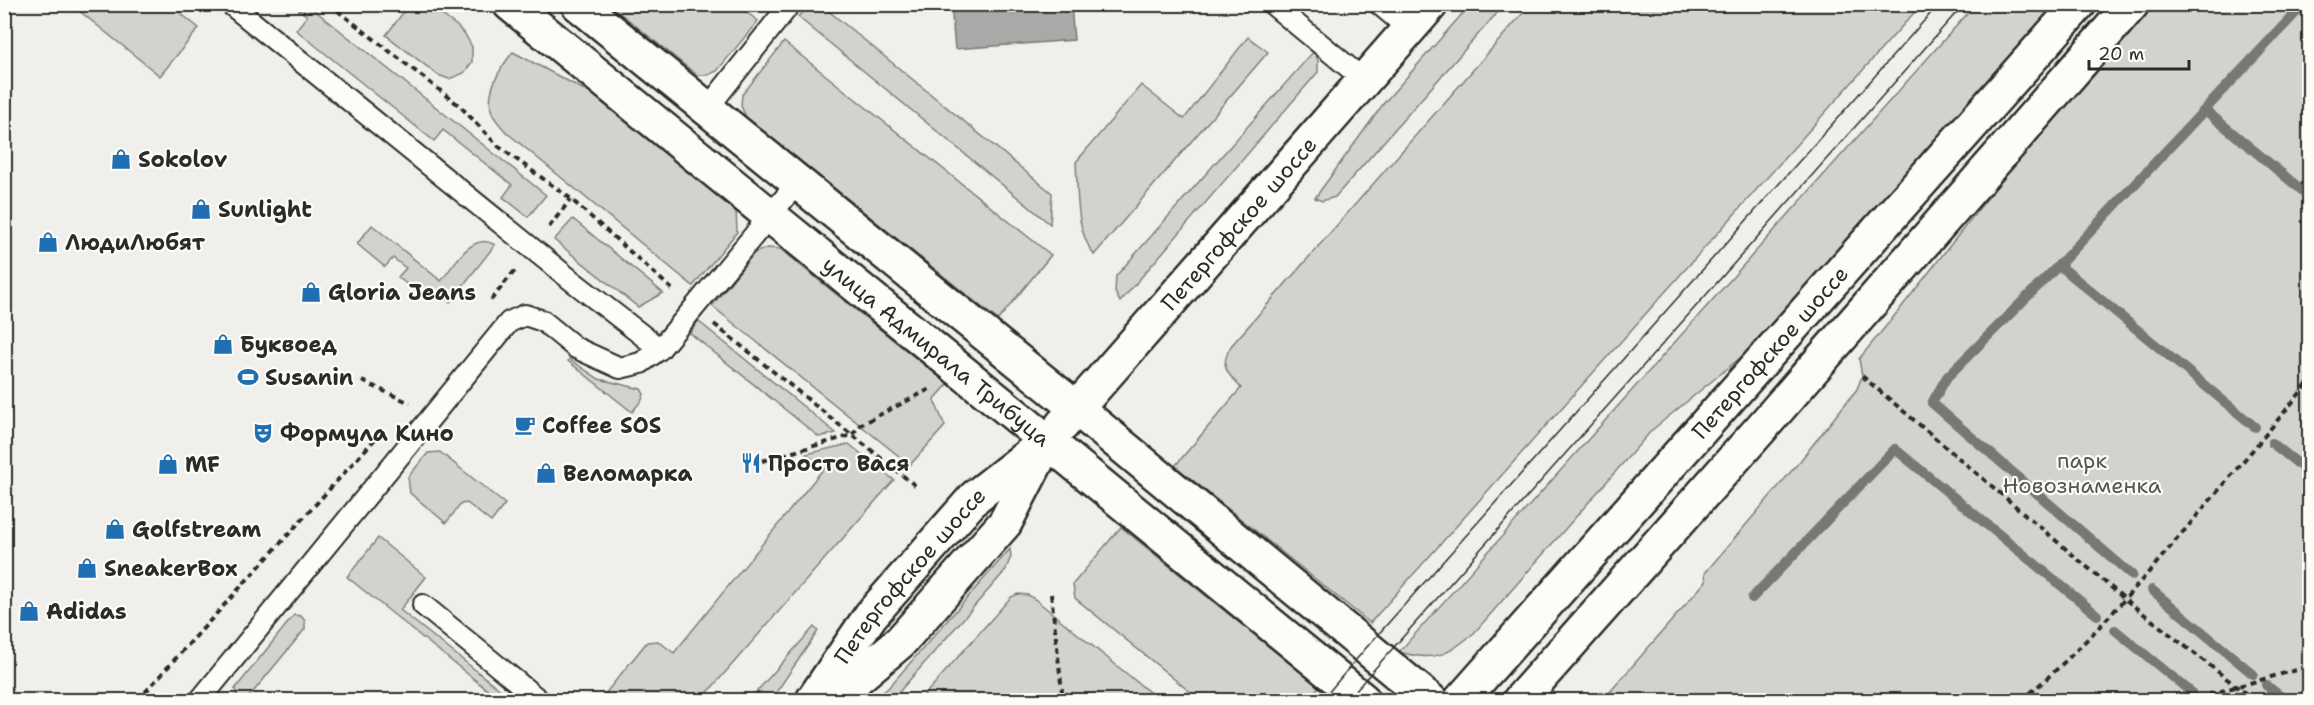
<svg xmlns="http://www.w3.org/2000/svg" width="2314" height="705" font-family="'Shantell Sans',sans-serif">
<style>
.green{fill:#d3d2cf;stroke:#7f7e7d;stroke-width:1.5}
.water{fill:#aaa9a7;stroke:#777775;stroke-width:1.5}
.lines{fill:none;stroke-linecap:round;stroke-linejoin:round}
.stream{stroke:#777775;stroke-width:10}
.lane-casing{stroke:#2b2b2b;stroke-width:24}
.street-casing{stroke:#2b2b2b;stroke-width:38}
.secondary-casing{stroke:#2b2b2b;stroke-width:38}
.primary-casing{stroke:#2b2b2b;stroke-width:38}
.path{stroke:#2b2b2b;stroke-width:4;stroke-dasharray:6 4.5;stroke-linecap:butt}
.lane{stroke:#fdfcf7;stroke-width:20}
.street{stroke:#fdfcf7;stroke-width:33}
.secondary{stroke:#fdfcf7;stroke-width:33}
.primary{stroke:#fdfcf7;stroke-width:33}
.tram{stroke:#2b2b2b;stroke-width:1.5}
.labels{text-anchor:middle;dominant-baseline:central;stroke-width:4.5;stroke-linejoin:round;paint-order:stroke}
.poi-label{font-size:22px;font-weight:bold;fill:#2b2b2b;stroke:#fdfcf7;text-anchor:start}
.street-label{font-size:22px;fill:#2b2b2b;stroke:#fdfcf7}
.park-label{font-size:22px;fill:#555554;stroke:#fdfcf7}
</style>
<rect width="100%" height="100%" fill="#f0efeb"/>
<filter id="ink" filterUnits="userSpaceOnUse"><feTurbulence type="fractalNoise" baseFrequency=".0167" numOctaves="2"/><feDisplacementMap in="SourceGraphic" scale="12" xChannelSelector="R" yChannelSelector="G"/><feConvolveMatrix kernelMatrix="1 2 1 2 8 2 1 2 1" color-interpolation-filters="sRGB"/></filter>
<g filter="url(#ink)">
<g class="green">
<path d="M 820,4 L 1052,193 L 1050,224 L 798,17 L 808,6 Z"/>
<path d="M 72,5 L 170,5 L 199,28 L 160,76 Z"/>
<path d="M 293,5 L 308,5 L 546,195 L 528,217 L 503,197 L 512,185 L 443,130 L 434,141 L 296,30 L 307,16 Z"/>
<path d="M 409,5 L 428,5 L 457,26 L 466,36 L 472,47 L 472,62 L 464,73 L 449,79 L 438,75 L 386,35 Z"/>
<path d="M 610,5 L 737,5 L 758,21 L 717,71 L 708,75 L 697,75 Z"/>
<path d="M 1470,5 L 1504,5 L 1335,197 L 1322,201 L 1315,198 L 1384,103 Z"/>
<path d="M 1530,5 L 1921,5 L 1370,623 L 1175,466 L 1241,388 C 1227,373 1219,367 1231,346 Z"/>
<path d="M 1975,5 L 2055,5 L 1756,345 L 1652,430 L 1474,633 C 1446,656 1435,662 1399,652 Z"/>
<path d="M 2152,5 L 2309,5 L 2309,700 L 1603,700 L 1706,581 L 1705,573 L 1800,461 L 1857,389 L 1862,376 L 1859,359 L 1900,309 L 2030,144 Z"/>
<path d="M 1248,37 L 1268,52 L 1094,255 C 1075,229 1078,193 1076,162 L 1141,85 L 1184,119 Z"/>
<path d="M 784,42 L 1051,255 L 998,320 L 746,117 L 741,106 L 742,95 Z"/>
<path d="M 1314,51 L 1318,60 L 1318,72 L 1120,302 L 1115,292 L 1116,276 Z"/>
<path d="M 513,52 L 594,95 L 736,209 L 737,232 L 693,286 L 506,132 C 502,127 494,119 492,113 C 485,92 501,67 513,52 Z"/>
<path d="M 573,219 L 663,293 L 638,307 L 554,240 Z"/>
<path d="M 372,225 L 441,281 C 453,267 472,230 495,245 L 450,302 L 433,289 L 425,299 L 398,277 L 406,268 L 393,258 L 385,267 L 357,244 Z"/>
<path d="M 767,248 L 780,249 L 948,384 L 934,400 L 945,426 L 910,465 L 712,306 L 754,253 Z"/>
<path d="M 698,321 L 836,433 L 819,437 L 690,333 Z"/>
<path d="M 569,359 L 599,379 L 641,389 L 644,394 L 642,400 L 632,412 L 568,361 Z"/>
<path d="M 849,444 L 894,480 L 701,700 L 600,700 L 647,642 L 658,641 L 674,653 L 824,468 L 806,454 Z"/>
<path d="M 440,452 L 505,504 L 491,522 L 467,503 L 461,504 L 446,523 L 410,493 L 408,477 L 428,453 Z"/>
<path d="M 1121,527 L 1319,687 L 1307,700 L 1200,700 L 1075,598 L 1073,584 Z"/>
<path d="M 378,538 L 426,577 L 400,610 L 513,700 L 500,700 L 347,577 Z"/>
<path d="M 1010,549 L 1011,557 L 1005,571 L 892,700 L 874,700 L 889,687 Z"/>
<path d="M 1018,594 L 1028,595 L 1036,600 L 1159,700 L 920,700 L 1011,597 Z"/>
<path d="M 294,615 L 301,616 L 305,621 L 305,629 L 249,697 L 242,699 L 237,696 L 235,689 Z"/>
<path d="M 814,627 L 818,631 L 771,700 L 749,700 Z"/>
</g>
<path class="water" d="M 951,5 L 1071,5 L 1074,40 L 955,49 Z"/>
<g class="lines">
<g class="stream">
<path d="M 2205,110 L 2310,197"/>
<path d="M 2059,265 L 2255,427"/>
<path d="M 2272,443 L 2310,473"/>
<path d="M 2132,575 L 1932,403 L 1947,377 L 2059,265 L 2304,4"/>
<path d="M 2152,590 L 2253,674"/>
<path d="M 1752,598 L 1895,449 L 2097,615"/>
<path d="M 2115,630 L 2191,692"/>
<path d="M 2266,685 L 2285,700"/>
</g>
<g class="lane-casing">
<g id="lane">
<path d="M 230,4 L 571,280 L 660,349"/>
<path d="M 1272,4 L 1364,80"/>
<path d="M 1379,4 L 1409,29"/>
<path d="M 707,109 L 787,8"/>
<path d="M 423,605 L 539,700"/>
<path d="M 200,700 L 509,322 L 525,315 L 543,321 L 576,348 L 620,368 L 641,363 L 660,349 L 797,183"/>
</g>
</g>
<g class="street-casing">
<g id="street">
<path id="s1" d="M 813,700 L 871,615 L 975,497 L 1047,441"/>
<path d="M 831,700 L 900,642 L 1005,523 L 1042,451"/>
</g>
</g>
<g class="secondary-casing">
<g id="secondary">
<path id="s2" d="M 510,4 L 1047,441 L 1363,700"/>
<path d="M 578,4 L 1076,408 L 1430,700"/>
<path id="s3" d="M 1062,425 L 1431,4"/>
</g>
</g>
<g class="primary-casing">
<g id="primary">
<path id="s4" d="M 1461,700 L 2079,4"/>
<path d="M 1520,700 L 1764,425 L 2132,4"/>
</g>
</g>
<g class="path">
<path d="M 329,4 L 460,106 L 498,146 L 571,199 L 674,291"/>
<path d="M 549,227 L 571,199"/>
<path d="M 491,300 L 517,268"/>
<path d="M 714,324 L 917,487"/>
<path d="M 1862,376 L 2126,600 L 2254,700"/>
<path d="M 362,381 L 410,403"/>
<path d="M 762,461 L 852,435 L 860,425 L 930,389"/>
<path d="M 1051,594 L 1063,700"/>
<path d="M 138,700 L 375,439"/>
<path d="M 2022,700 C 2082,650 2133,591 2183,532 C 2226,482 2268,432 2310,381"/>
<path d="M 2189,700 L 2310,666"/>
</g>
<use href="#lane" class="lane"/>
<use href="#street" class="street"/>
<use href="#secondary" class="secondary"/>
<use href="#primary" class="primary"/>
<g class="tram">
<path d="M 1322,700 L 1366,648 L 1939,4"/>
<path d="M 1347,700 L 1964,4"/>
</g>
</g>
</g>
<defs>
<g id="shop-bare" transform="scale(1.62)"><path d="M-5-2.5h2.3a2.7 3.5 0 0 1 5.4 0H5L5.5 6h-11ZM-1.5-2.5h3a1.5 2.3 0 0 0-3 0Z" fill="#1f6fb2" stroke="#fdfcf7" stroke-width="2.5" paint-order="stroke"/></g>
<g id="stadium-bare" transform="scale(1.62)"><path d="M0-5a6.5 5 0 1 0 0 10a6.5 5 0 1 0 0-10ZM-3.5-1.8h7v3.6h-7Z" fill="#1f6fb2" stroke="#fdfcf7" stroke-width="2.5" paint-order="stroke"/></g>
<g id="cafe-bare" transform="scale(1.62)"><path d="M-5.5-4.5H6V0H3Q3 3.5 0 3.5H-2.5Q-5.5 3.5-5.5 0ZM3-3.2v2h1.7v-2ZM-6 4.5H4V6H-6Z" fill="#1f6fb2" stroke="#fdfcf7" stroke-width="2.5" paint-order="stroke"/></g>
<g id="theatre-bare" transform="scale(1.62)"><path d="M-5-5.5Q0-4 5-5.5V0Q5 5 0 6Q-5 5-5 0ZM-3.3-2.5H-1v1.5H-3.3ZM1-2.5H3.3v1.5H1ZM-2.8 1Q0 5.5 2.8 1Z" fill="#1f6fb2" stroke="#fdfcf7" stroke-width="2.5" paint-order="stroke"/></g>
<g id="restaurant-bare" transform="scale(1.62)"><path d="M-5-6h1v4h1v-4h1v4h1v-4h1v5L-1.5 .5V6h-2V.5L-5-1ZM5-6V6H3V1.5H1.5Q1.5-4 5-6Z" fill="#1f6fb2" stroke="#fdfcf7" stroke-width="2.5" paint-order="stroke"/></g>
</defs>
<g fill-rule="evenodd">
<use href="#shop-bare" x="121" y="159"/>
<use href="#shop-bare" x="201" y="209"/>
<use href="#shop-bare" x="48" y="242"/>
<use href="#shop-bare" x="311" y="292"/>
<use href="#shop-bare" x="223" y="344"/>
<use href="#stadium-bare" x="248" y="377"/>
<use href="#cafe-bare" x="525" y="425"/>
<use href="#theatre-bare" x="263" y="433"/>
<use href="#restaurant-bare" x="751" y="463"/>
<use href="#shop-bare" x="168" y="464"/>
<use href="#shop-bare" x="546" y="473"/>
<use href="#shop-bare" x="115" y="529"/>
<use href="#shop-bare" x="87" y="568"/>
<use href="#shop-bare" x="29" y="611"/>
</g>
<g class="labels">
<g class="poi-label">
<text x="138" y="159">Sokolov</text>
<text x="218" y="209">Sunlight</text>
<text x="65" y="242">ЛюдиЛюбят</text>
<text x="328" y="292">Gloria Jeans</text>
<text x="240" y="344">Буквоед</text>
<text x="265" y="377">Susanin</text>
<text x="542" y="425">Coffee SOS</text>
<text x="280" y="433">Формула Кино</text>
<text x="768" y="463">Просто Вася</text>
<text x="185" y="464">MF</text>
<text x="563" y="473">Веломарка</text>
<text x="132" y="529">Golfstream</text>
<text x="104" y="568">SneakerBox</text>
<text x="46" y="611">Adidas</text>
</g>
<g class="street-label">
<text stroke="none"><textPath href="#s3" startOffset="268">Петергофское шоссе</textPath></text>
<text stroke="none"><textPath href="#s2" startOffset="550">улица Адмирала Трибуца</textPath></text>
<text stroke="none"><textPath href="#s4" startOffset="465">Петергофское шоссе</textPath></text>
<text stroke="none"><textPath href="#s1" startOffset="158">Петергофское шоссе</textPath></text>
</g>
<g class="park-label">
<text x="2082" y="460">парк<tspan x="2082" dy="25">Новознаменка</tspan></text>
</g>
</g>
<rect width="2314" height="705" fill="none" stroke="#fdfcf7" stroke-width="24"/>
<rect x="12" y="12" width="2290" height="681" fill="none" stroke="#2b2b2b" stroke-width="2" filter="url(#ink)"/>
<path d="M2089 60v9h100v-9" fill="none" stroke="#2b2b2b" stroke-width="3"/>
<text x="2098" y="60" font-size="18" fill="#2b2b2b" stroke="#fdfcf7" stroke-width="4.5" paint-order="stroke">20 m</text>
</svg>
